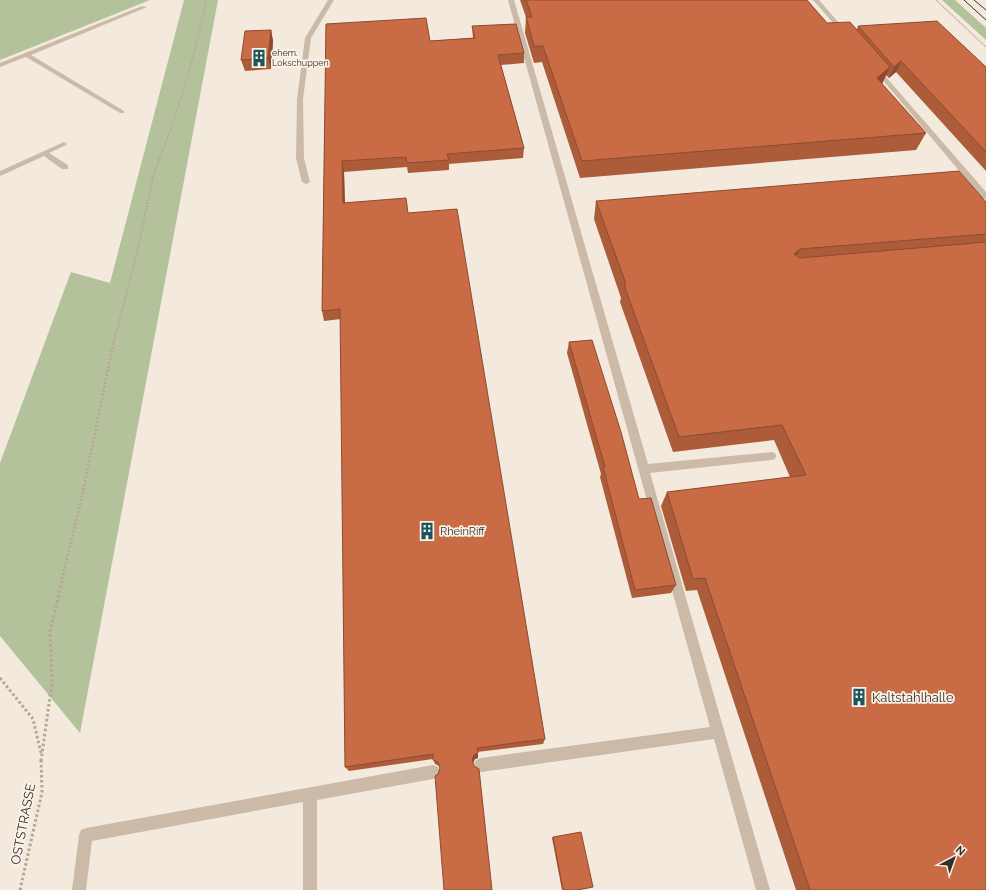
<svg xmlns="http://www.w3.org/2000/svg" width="986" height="890" font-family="Raleway,sans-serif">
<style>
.green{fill:#b4c29c}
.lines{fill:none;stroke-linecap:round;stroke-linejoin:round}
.path-far3{stroke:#b7a492;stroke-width:1.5;stroke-dasharray:1 1;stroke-linecap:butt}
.path-far2{stroke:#b7a492;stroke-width:2;stroke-dasharray:1.5 1.5;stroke-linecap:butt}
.path-far1{stroke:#b7a492;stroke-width:2.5;stroke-dasharray:2 2;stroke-linecap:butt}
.path{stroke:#b7a492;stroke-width:3;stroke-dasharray:2.5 2.5;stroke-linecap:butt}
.minor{fill:#cbbaa8;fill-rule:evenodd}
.tram{stroke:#382e28;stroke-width:1}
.wall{fill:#ad5c3a}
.shaded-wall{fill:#8d4b30}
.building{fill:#c96b44;stroke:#8d4b30}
.labels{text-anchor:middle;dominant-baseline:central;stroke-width:3.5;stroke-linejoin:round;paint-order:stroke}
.far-poi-label{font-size:9px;fill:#382e28;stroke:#faf3e9;text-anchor:start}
.poi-label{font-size:11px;fill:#382e28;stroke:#faf3e9;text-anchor:start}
.near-poi-label{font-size:13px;fill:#382e28;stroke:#faf3e9;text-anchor:start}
.near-street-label{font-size:13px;fill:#382e28;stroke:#faf3e9}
</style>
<rect width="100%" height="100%" fill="#f3e9dc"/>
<g class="green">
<path d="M 0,0 L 150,0 L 0,60 Z"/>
<path d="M 184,0 L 218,0 L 80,733 L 0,636 L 0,463 L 71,272 L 110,283 Z"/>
<path d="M 942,0 L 955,0 L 986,28 L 986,40 Z"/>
</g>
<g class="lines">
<g class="path-far3">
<path d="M 936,0 L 986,47"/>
<path d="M 163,150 C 181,101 196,52 206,0"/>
</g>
<path class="path-far2" d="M 114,341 L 136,257 L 153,177 L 163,149"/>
<path class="path-far1" d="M 61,583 L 82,496 L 114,340"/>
<g class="path">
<path d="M 0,678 L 33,719 L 41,753"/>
<path d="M 41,761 L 52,682 L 50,631 L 62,582"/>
<path d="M 20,890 L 42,792 L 41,760"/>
</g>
<g class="minor">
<path d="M 328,0 L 334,0 L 311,38 L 303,99 L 304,158 L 310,182 L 306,184 L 302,182 L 296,158 L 297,99 L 305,38 Z"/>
<path d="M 508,0 L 514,0 L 648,464 L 771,452 L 775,453 L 776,456 L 775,459 L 771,460 L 650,473 L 770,890 L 756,890 L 714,739 L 481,772 L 476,770 L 474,765 L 476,760 L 481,758 L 710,727 Z"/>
<path d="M 813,0 L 819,0 L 846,31 L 846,33 L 842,33 Z"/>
<path d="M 142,6 L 147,7 L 31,55 L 124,111 L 124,113 L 120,113 L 26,57 L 0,67 L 0,63 Z"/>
<path d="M 875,69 L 879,69 L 986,192 L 986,199 L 983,199 L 875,71 Z"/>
<path d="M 64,142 L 67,144 L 66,145 L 49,153 L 68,165 L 68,169 L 62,169 L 44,156 L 0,176 L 0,171 Z"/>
<path d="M 433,765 L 438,767 L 440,772 L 438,777 L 433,779 L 317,800 L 317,890 L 303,890 L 303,802 L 92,841 L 86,890 L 72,890 L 79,835 L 81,830 L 86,828 Z"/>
</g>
<g class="tram">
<path d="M 964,0 L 986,20"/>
<path d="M 974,0 L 986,10"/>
</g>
</g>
<g class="wall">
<path d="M 520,0 L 807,0 L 827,23 L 857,29 L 858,26 L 986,67 L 986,171 L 896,72 L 889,78 L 886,75 L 882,84 L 926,133 L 916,150 L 580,178 L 542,62 L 534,63 L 525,33 L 526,17 Z"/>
<path d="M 326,24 L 430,41 L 473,38 L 472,26 L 524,53 L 524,63 L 501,65 L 524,148 L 523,158 L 449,164 L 449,170 L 408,173 L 407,167 L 344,172 L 345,203 L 408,213 L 545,739 L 543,744 L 477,752 L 478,758 L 475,759 L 438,774 L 440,769 L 439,766 L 435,764 L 433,759 L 349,771 L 345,767 L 341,319 L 324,321 L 322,311 Z"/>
<path d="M 271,30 L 273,41 L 271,69 L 245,71 L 241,60 Z"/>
<path d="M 596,201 L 986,202 L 986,890 L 796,890 L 697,590 L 686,591 L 661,506 L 667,492 L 790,477 L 774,440 L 673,452 L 620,302 L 621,298 L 594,219 Z"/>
<path d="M 569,342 L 639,499 L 676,585 L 671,593 L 632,598 L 600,477 L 601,474 L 567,353 Z"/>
<path d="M 553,837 L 593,887 L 579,890 L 562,890 L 552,838 Z"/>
</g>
<g class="shaded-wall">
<path d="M 271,30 L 273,41 L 271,69 L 268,58 Z"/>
<path d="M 901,61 L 896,72 L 889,78 L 894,67 Z"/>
<path d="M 890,67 L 882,84 L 877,78 Z"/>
<path d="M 342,161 L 344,172 L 345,214 L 343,203 Z"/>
<path d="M 800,249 L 792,267 L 794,254 Z"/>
<path d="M 478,753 L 478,758 L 475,759 L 473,764 L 472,760 L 474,755 Z"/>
</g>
<g class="building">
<path d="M 526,0 L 807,0 L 827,23 L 850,22 L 890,67 L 877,78 L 926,133 L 582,161 L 543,46 L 534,46 L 526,17 L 532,17 Z"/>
<path d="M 426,18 L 430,41 L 475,38 L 472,26 L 516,24 L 524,53 L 498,55 L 524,148 L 447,154 L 449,160 L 407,163 L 406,157 L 342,161 L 343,203 L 406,198 L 408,213 L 457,209 L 545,739 L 477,748 L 478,753 L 474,755 L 472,760 L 474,766 L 479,769 L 492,890 L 444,890 L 435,776 L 438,774 L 440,768 L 438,762 L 433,760 L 433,754 L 345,767 L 340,309 L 322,311 L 326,24 Z"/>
<path d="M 937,21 L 986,67 L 986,152 L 901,61 L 894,67 L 858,26 Z"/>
<path d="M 271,30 L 268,58 L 241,60 L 245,31 Z"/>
<path d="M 959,171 L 986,202 L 986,234 L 800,249 L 794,254 L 800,258 L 986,242 L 986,890 L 810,890 L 705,578 L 693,579 L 667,492 L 806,475 L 782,425 L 679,437 L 624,285 L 626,284 L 596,201 Z"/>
<path d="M 592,340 L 621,432 L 639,499 L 651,498 L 676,585 L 635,590 L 603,467 L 605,467 L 569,342 Z"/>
<path d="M 581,832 L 593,887 L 577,890 L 563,890 L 553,837 Z"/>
</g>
<defs>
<g id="building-bare" transform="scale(1.38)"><path d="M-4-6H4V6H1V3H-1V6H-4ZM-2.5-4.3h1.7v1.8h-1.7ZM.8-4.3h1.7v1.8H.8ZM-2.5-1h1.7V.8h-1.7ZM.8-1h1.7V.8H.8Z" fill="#1c545b" stroke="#faf3e9" stroke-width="2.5" paint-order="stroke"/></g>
</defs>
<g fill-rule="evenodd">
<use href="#building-bare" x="259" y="58"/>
<use href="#building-bare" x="427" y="531"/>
<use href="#building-bare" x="859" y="697"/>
</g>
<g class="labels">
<g class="far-poi-label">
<text x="272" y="53">ehem.<tspan x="272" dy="10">Lokschuppen</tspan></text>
</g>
<g class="poi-label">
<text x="440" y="531">RheinRiff</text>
</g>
<g class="near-poi-label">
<text x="872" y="697">Kaltstahlhalle</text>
</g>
<g class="near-street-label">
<text transform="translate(23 824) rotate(-79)">OSTSTRASSE</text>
</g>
</g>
<g transform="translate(954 858) rotate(41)" stroke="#faf3e9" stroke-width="3" paint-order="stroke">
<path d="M0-3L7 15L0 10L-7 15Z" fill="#382e28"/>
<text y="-6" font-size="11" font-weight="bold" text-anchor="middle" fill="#382e28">N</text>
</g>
</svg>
